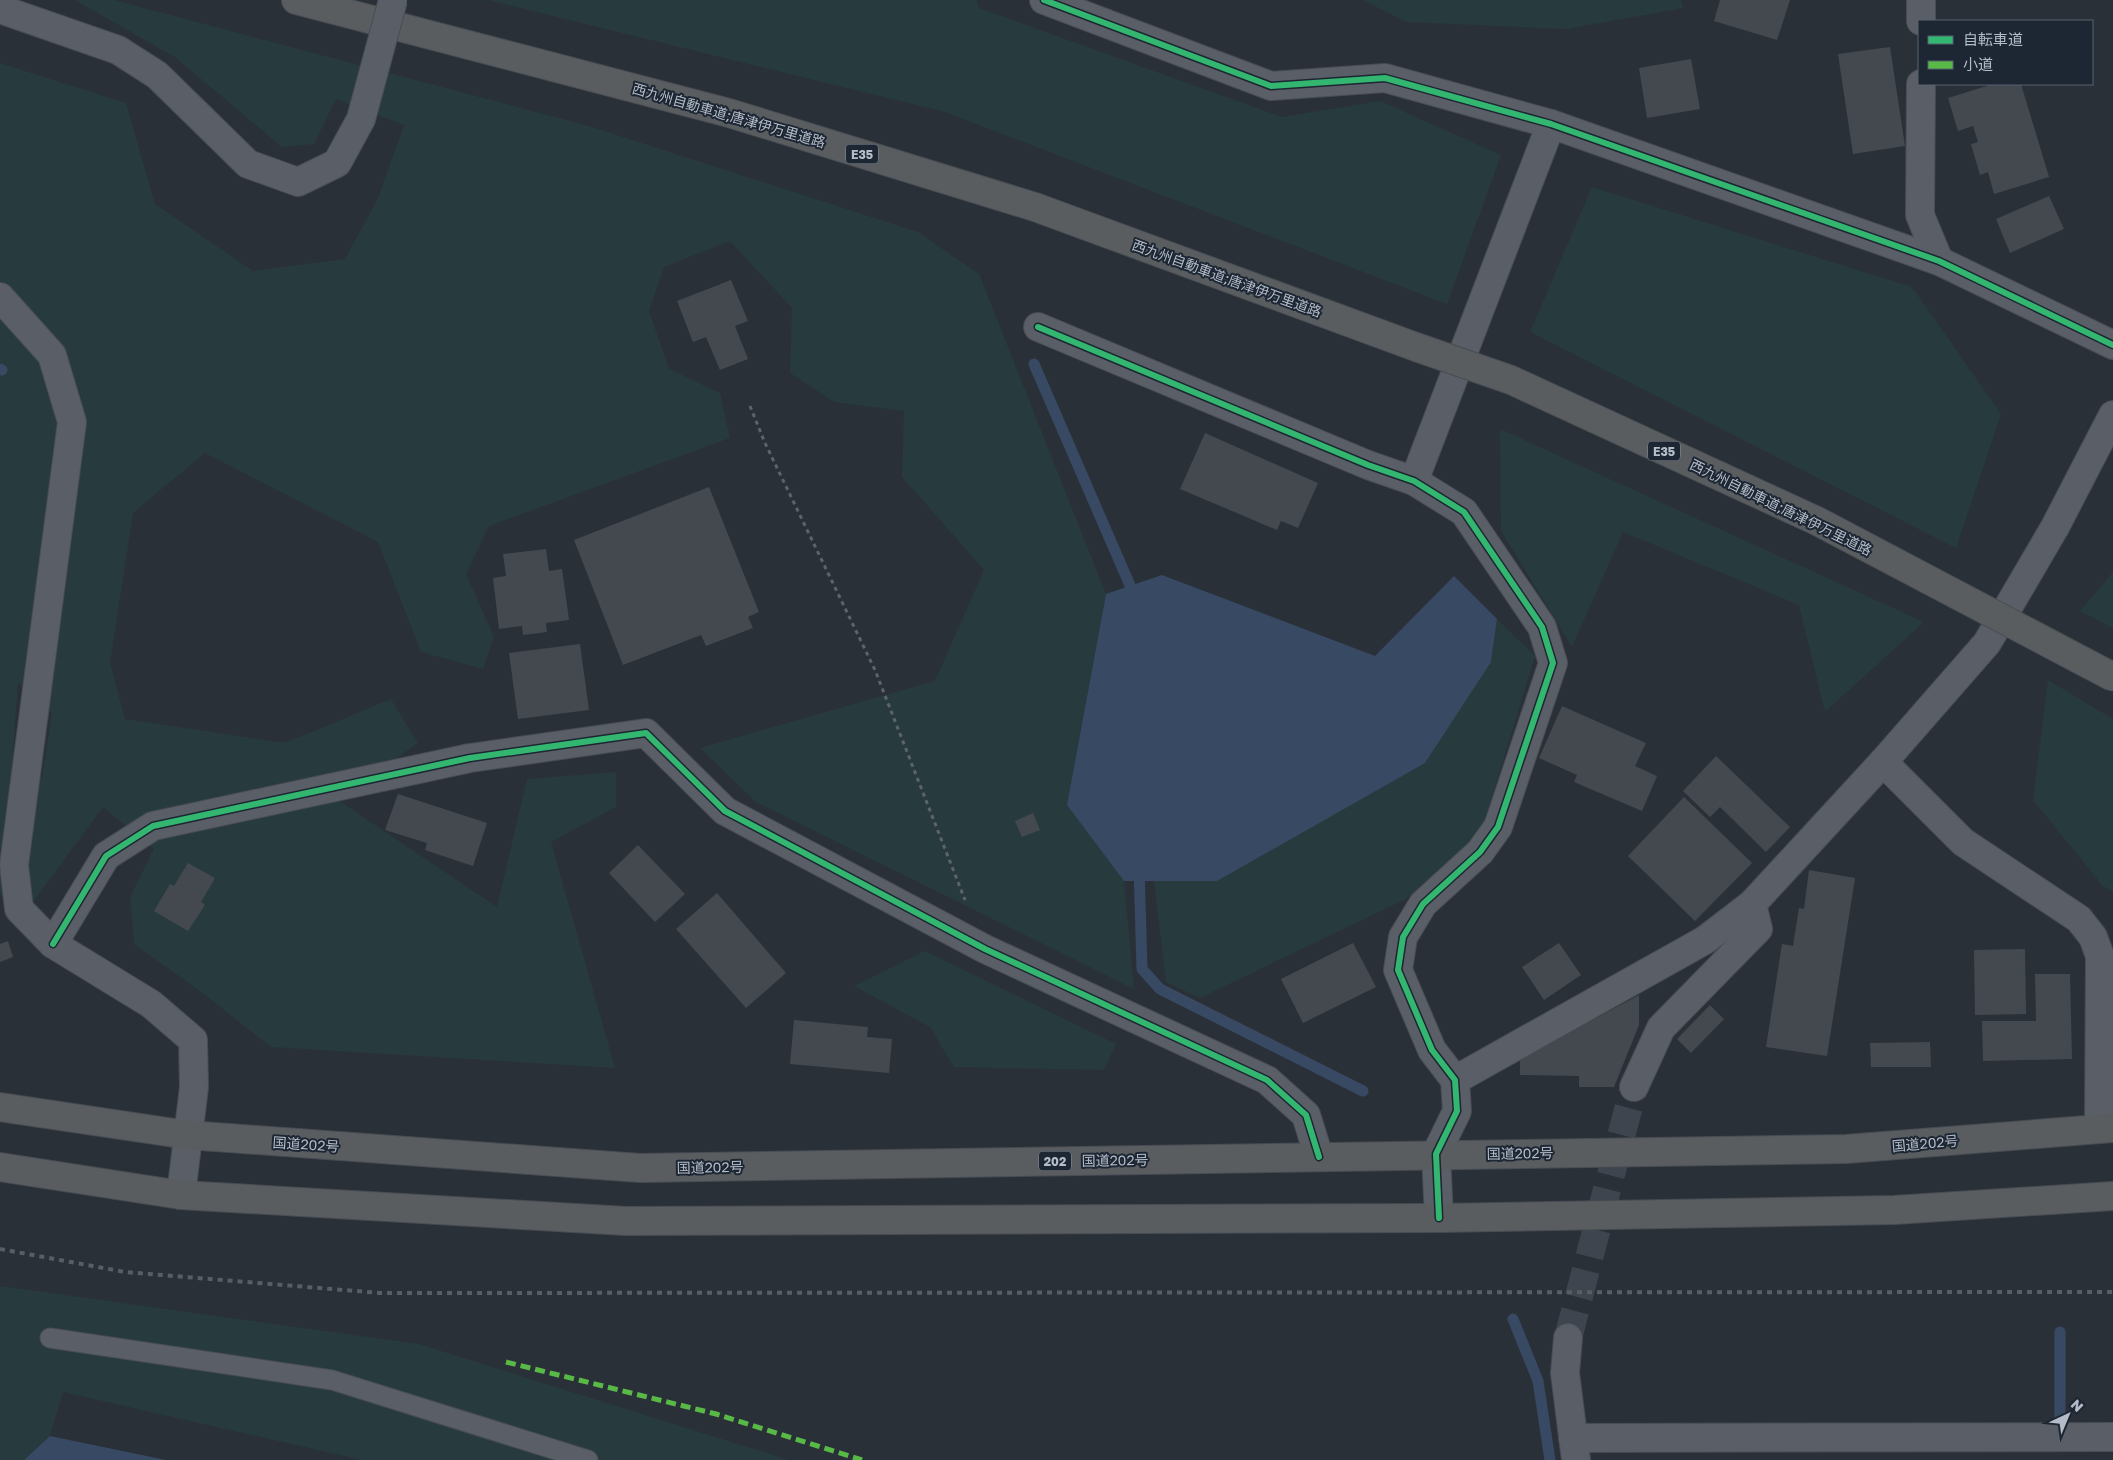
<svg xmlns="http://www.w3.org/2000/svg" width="2113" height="1460" font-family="'Golos Text','Noto Sans JP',sans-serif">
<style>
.green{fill:#273a3e;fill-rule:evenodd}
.water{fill:#384963}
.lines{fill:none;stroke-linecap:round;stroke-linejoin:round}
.stream{stroke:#384963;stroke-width:11}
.building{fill:#444950}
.street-tunnel{stroke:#3f454e;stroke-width:28;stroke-dasharray:28 14;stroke-linecap:butt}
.lane-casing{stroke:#484c53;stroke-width:21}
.street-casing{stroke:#484c53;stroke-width:30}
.highway-casing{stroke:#474c53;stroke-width:30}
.path{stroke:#5d636a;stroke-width:3;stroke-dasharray:4 4;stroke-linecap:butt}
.lane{stroke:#5a5e66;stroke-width:19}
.street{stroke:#5a5e66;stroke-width:28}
.highway{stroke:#5a5d60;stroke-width:28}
.rail{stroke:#595d64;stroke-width:4;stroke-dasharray:5 5;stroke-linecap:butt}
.street-bridge-casing{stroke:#484c53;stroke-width:30;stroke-linecap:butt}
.highway-bridge-casing{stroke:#474c53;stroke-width:30;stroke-linecap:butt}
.street-bridge{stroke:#5a5e66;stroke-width:28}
.highway-bridge{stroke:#5a5d60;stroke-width:28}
.quiet{stroke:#58b947;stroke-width:5;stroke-dasharray:10 5;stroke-linecap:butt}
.cycleway-casing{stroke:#1d2633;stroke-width:9}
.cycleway{stroke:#33b770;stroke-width:6}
.labels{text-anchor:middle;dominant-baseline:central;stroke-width:4;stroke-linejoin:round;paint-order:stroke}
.shield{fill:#1d2633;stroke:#878f9c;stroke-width:1}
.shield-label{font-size:12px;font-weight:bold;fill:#b4bcc9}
.street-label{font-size:14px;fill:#b4bcc9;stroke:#1d2633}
</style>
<rect width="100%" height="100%" fill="#2a3038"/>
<g class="green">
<path d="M 75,0 L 114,0 L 589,126 L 918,232 L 979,274 L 1106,594 L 1067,805 L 1124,881 L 1134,989 L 756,802 L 700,748 L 935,681 L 984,570 L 902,477 L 904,411 L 834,402 L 790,373 L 792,308 L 730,241 L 664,267 L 649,311 L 669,369 L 720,393 L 730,438 L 489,526 L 466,574 L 494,637 L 483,669 L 421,652 L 378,542 L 205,453 L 133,513 L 110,663 L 125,719 L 285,743 L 391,699 L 418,743 L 338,800 L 497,907 L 527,779 L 616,772 L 616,807 L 551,842 L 615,1068 L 271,1047 L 201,992 L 134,944 L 130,897 L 154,849 L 103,807 L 30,906 L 0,894 L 0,63 L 126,103 L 155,204 L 253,271 L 345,259 L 378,198 L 404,125 L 336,99 L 314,144 L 282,147 L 175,57 ZM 18,683 L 52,713 L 42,778 L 11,780 Z"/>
<path d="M 488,0 L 976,0 L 979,8 L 1282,117 L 1380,101 L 1501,155 L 1447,304 L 945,112 Z"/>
<path d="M 1363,0 L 1681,0 L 1683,8 L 1567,29 L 1406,22 Z"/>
<path d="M 1592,187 L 1912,287 L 2001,414 L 1956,548 L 1530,332 Z"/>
<path d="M 1500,429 L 1924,622 L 1825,712 L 1799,605 L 1623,532 L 1572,647 L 1501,531 Z"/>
<path d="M 2113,572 L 2113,628 L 2080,611 Z"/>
<path d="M 1497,619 L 1535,656 L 1481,833 L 1406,899 L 1200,998 L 1166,982 L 1154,881 L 1217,881 L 1491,662 Z"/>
<path d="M 2048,680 L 2113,719 L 2113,892 L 2103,886 L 2033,800 Z"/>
<path d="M 925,951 L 1116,1044 L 1104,1070 L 954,1067 L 930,1027 L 854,986 Z"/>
<path d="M 0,1286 L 419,1344 L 789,1460 L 362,1460 L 63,1392 L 50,1436 L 24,1460 L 0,1460 Z"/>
</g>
<g class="water">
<path d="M 1162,575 L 1375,656 L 1454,576 L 1497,619 L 1491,662 L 1425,763 L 1217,881 L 1124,881 L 1067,805 L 1106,594 Z"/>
<path d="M 50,1436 L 166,1460 L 24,1460 Z"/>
</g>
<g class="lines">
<g class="stream">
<path d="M 1034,364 L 1132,590 L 1132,599"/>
<path d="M 0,369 L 2,370"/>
<path d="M 1139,868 L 1142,969 L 1160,989 L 1363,1091"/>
<path d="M 1513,1319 L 1538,1381 L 1550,1460"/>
<path d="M 2060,1421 L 2060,1332"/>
</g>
</g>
<g class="building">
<path d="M 1720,0 L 1790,0 L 1777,40 L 1714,21 Z"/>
<path d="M 1890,47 L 1905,146 L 1853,154 L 1838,54 Z"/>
<path d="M 1691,59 L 1700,109 L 1647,118 L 1639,68 Z"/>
<path d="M 1993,84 L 2021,84 L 2049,177 L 1994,194 L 1988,172 L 1980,175 L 1971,144 L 1978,142 L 1973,126 L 1958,131 L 1948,98 Z"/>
<path d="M 2049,196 L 2064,229 L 2010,253 L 1996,219 Z"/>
<path d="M 731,280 L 748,321 L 735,326 L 748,359 L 720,370 L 706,337 L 693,342 L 677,301 Z"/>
<path d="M 1205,433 L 1318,483 L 1298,528 L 1281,521 L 1277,530 L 1180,489 Z"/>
<path d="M 709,487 L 759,612 L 748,617 L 753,628 L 706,646 L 701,635 L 623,665 L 574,540 Z"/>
<path d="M 546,549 L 549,571 L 562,569 L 569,620 L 546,623 L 547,632 L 523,635 L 522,626 L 499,629 L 493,578 L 506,576 L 503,554 Z"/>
<path d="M 580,644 L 589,710 L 518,719 L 509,653 Z"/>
<path d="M 1562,706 L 1646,743 L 1635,766 L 1657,776 L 1642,811 L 1574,782 L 1577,775 L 1539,758 Z"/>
<path d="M 1716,756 L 1790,827 L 1766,852 L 1720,807 L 1710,817 L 1683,791 Z"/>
<path d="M 398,794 L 487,823 L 473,866 L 425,850 L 427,843 L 385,830 Z"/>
<path d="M 1684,797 L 1752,863 L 1695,921 L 1628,856 Z"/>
<path d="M 1033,813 L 1040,830 L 1022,837 L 1015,821 Z"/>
<path d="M 638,845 L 685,894 L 655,922 L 609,873 Z"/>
<path d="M 188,863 L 215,878 L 201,902 L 205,905 L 188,931 L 154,911 L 170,884 L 174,886 Z"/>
<path d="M 1809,870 L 1855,878 L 1827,1056 L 1766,1047 L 1782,944 L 1793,946 L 1799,908 L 1804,909 Z"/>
<path d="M 717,893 L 786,973 L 746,1008 L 676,929 Z"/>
<path d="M 8,941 L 13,957 L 0,962 L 0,944 Z"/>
<path d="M 1353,943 L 1376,987 L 1303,1023 L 1281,979 Z"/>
<path d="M 1559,943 L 1581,975 L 1544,1000 L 1522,967 Z"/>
<path d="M 2025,949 L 2026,1014 L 1975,1015 L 1974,950 Z"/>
<path d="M 2035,974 L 2070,974 L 2072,1059 L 1983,1061 L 1982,1021 L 2036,1021 Z"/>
<path d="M 1639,995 L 1639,1025 L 1614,1087 L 1579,1087 L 1579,1076 L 1520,1075 L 1520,1059 Z"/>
<path d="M 1710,1005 L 1724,1019 L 1691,1053 L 1677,1039 Z"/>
<path d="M 794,1020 L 868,1027 L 867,1037 L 892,1039 L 889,1073 L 790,1064 Z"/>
<path d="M 1930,1042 L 1931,1067 L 1871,1067 L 1870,1043 Z"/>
</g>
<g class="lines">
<path class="street-tunnel" d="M 1568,1338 L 1634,1087"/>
<g class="lane-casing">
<path id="lane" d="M 50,1338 L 332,1380 L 588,1460"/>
</g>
<g class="street-casing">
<g id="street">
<path d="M 1044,0 L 1271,86 L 1385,78 L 1551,124 L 1939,261 L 2113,345"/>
<path d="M 0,9 L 118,50 L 157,75 L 248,164 L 298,182 L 337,163 L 361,119"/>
<path d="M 1921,21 L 1921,0"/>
<path d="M 1921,84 L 1920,215 L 1939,261"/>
<path d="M 0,297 L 52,355 L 72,422 L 14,865 L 19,909 L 53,944 L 151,1004 L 193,1040 L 194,1087 L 181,1195"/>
<path d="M 1038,327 L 1368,465 L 1414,481 L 1464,512 L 1542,627 L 1553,663 L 1498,827 L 1480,852 L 1423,904 L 1403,937 L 1398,970 L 1432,1050 L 1455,1080 L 1457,1111 L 1436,1154 L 1439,1218"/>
<path d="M 1414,481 L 1551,124"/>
<path d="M 1883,762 L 1963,842 L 2079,919 L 2093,937 L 2100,956 L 2099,1129"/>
<path d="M 53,944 L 106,856 L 153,826 L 470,758 L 646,733 L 725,811 L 985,949 L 1267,1080 L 1306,1115 L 1319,1157"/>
<path d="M 1455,1080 L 1705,940 L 1752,904 L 1883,762 L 1987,643 L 2055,527 L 2113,415"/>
<path d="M 1634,1087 L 1661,1028 L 1758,929 L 1752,904"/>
<path d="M 1568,1338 L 1565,1373 L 1576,1460"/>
<path d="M 1573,1438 L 2113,1437"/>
</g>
</g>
<g class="highway-casing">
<g id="highway">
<path d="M 296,0 L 729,113 L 1035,207 L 1416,347"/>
<path d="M 1511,380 L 1817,521"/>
<path d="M 0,1107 L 188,1135 L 640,1168 L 1846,1149 L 2113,1128"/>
<path d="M 0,1167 L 181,1195 L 626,1221 L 1439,1218 L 1894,1210 L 2113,1196"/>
</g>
</g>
<path class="path" d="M 750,406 L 765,443 L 875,670 L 965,900"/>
<use href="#lane" class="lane"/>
<use href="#street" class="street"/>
<use href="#highway" class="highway"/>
<path class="rail" d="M 0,1249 L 125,1272 L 380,1293 L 2113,1292"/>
<g class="street-bridge-casing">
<path id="street-bridge" d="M 361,119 L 393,0"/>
</g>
<g class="highway-bridge-casing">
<g id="highway-bridge">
<path d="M 1416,347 L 1511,380"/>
<path d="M 1817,521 L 2113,677"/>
</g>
</g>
<use href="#street-bridge" class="street-bridge"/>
<use href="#highway-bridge" class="highway-bridge"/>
<path class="quiet" d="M 506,1362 L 716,1414 L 862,1460"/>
<g class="cycleway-casing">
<g id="cycleway">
<path d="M 1044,0 L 1271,86 L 1385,78 L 1551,124 L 1939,261 L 2113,345"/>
<path d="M 1038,327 L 1368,465 L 1414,481 L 1464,512 L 1542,627 L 1553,663 L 1498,827 L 1480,852 L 1423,904 L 1403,937 L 1398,970 L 1432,1050 L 1455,1080 L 1457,1111 L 1436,1154 L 1439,1218"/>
<path d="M 53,944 L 106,856 L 153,826 L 470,758 L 646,733 L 725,811 L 985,949 L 1267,1080 L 1306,1115 L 1319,1157"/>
</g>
</g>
<use href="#cycleway" class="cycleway"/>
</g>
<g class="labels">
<g class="shield">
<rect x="846" y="144.5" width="32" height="19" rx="4"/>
<rect x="1648" y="441.5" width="32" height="19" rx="4"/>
<rect x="1039" y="1151.5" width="32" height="19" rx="4"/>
</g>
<g class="shield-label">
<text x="862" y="154">E35</text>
<text x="1664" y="451">E35</text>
<text x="1055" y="1161">202</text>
</g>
<g class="street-label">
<text transform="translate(729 115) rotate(16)">西九州自動車道;唐津伊万里道路</text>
<text transform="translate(1227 278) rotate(20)">西九州自動車道;唐津伊万里道路</text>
<text transform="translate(1781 507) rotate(26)">西九州自動車道;唐津伊万里道路</text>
<text transform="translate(1925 1143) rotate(-5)">国道202号</text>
<text transform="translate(306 1144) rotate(4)">国道202号</text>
<text transform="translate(1520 1153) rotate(-1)">国道202号</text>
<text transform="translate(1115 1160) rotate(-1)">国道202号</text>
<text transform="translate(710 1167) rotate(-1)">国道202号</text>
</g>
</g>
<rect x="1918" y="20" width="175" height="65" fill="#1d2633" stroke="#59626f"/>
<rect x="1928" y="36" width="25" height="8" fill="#33b770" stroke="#59626f"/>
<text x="1963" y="45" font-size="15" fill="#b4bcc9">自転車道</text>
<rect x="1928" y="61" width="25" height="8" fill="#58b947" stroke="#59626f"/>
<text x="1963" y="70" font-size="15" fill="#b4bcc9">小道</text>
<g transform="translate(2068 1415) rotate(44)" stroke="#1d2633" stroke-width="4" paint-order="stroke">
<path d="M0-4L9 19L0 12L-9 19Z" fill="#b4bcc9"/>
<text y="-8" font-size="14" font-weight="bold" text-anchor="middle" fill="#b4bcc9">N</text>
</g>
</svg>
